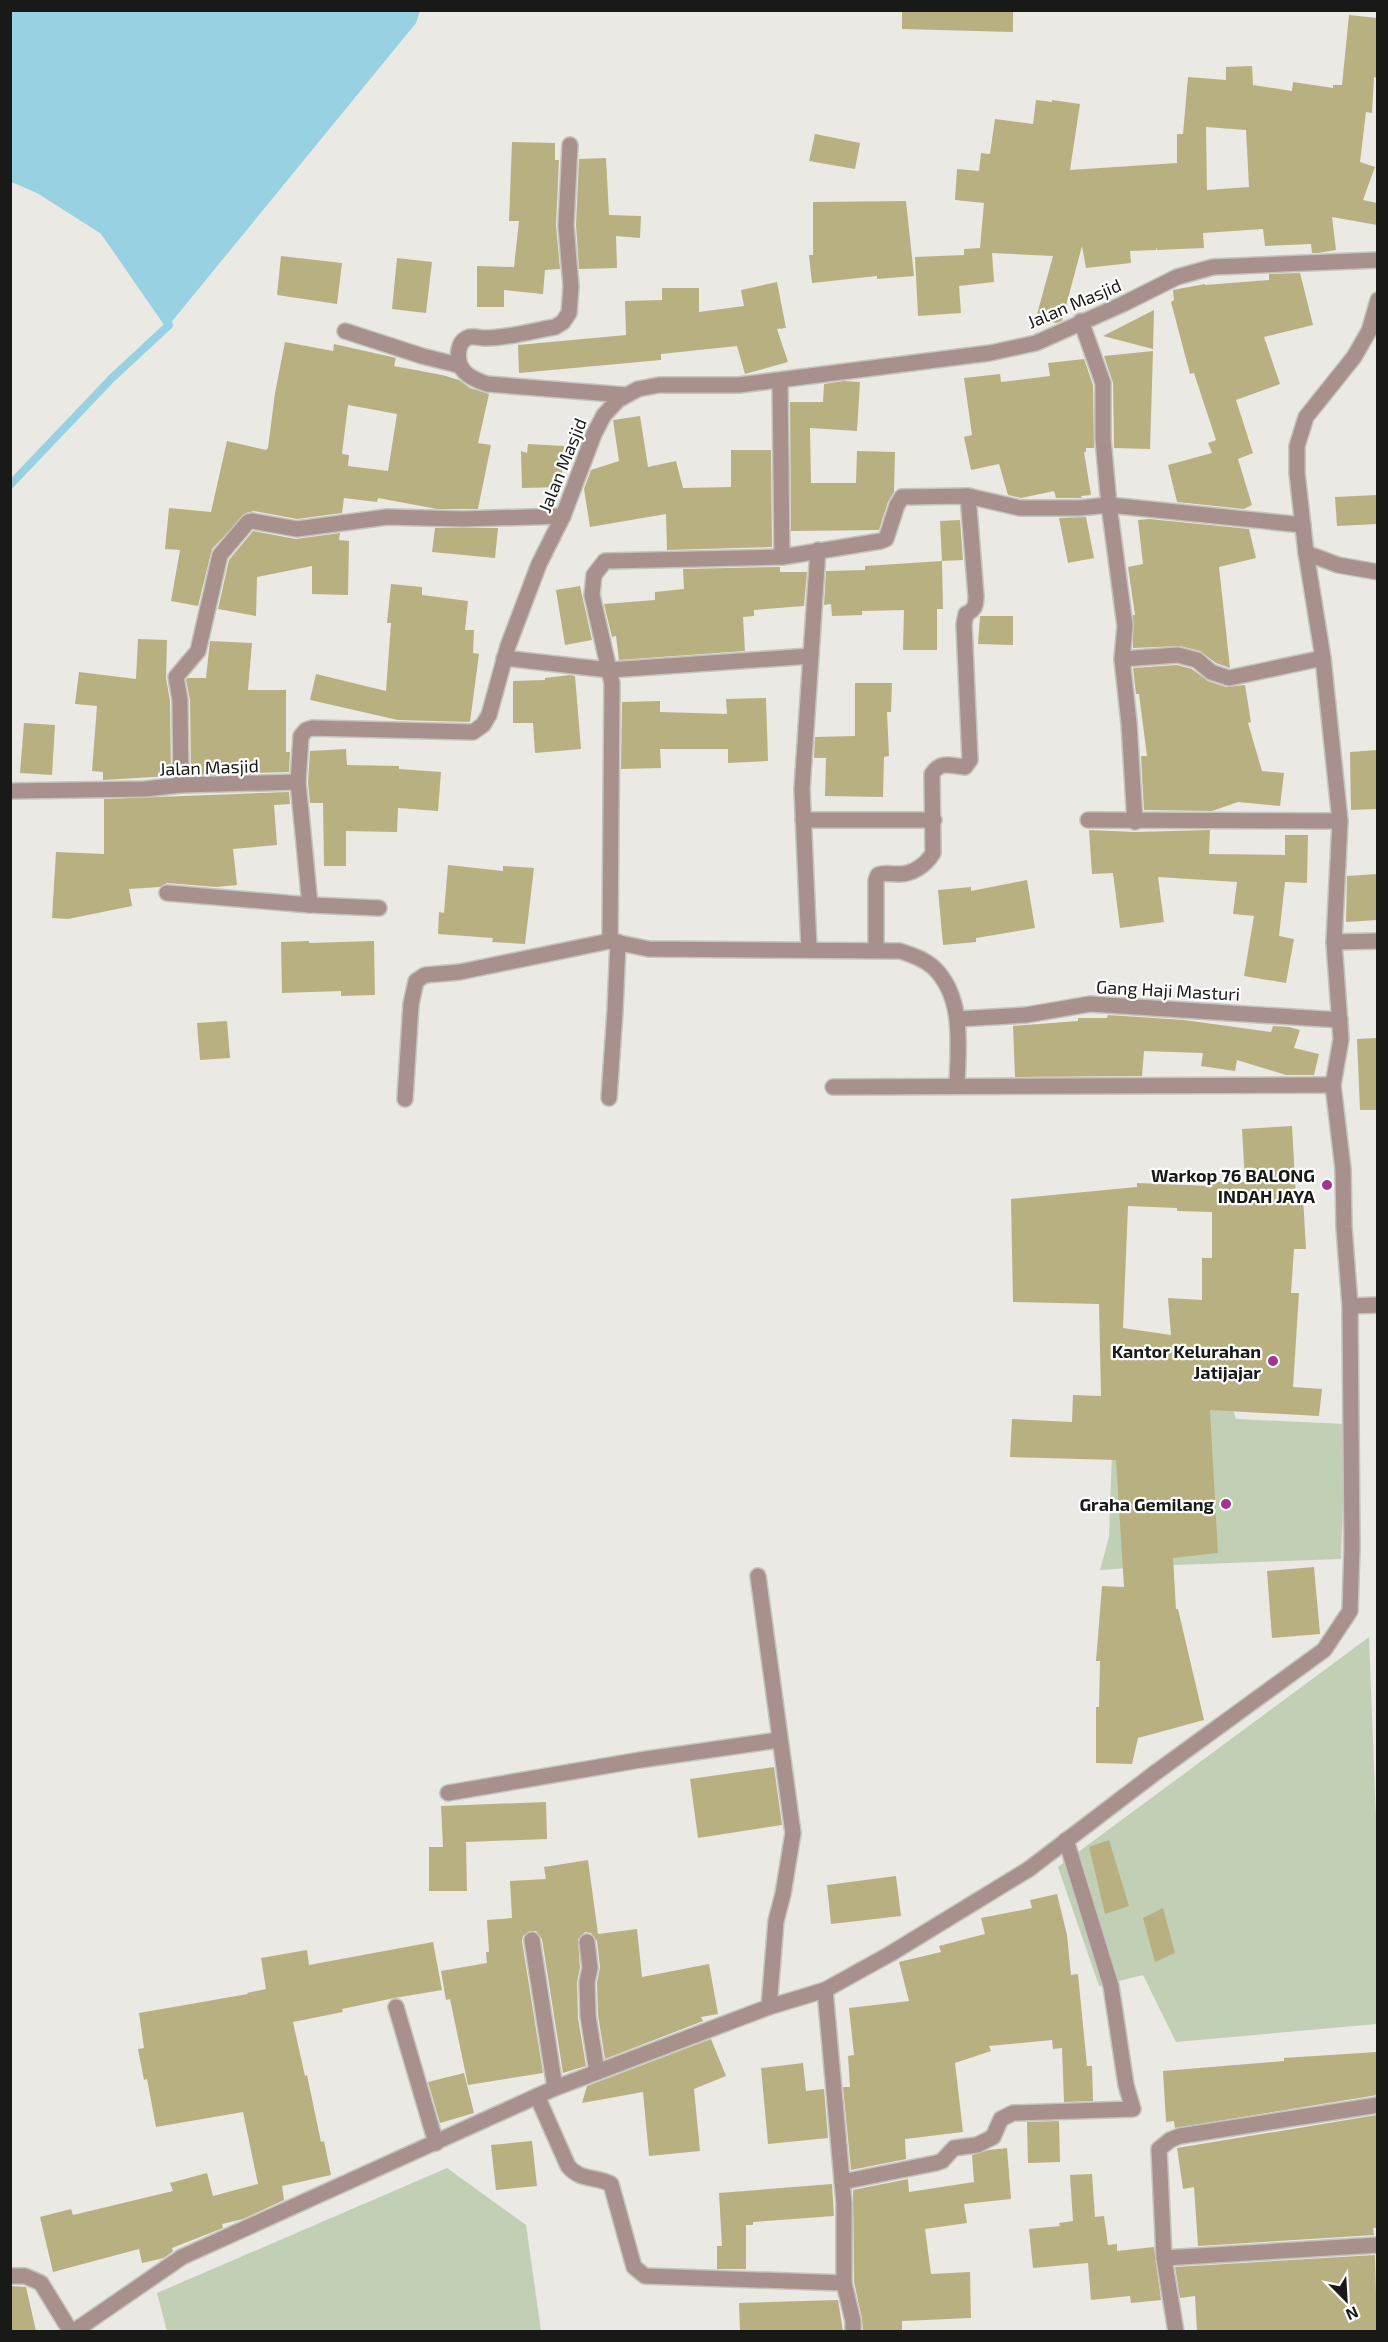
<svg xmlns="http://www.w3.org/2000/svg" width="1388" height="2342" font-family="'Exo 2',sans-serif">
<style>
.green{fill:#c1d0b5}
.water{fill:#98d1e2}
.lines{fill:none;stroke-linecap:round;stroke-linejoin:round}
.stream{stroke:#98d1e2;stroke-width:8}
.building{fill:#b9b082;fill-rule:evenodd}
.minor-casing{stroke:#c4c4bf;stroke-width:18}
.minor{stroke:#a8918c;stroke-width:15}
.poi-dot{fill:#a03494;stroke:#fff;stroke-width:2}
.labels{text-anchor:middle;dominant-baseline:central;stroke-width:4.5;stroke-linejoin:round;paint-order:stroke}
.street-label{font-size:18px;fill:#191917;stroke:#fff}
.poi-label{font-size:18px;font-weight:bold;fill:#191917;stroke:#fff;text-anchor:end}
</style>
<rect width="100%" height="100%" fill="#eae9e4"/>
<g class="green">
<path d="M 1228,1393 L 1236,1419 L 1346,1424 L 1341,1559 L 1175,1565 L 1100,1570 L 1109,1537 L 1114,1394 Z"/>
<path d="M 1369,1637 L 1377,1845 L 1377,2024 L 1176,2042 L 1143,1975 L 1099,1986 L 1058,1867 Z"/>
<path d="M 447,2168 L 526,2225 L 541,2331 L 167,2331 L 157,2293 Z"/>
</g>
<path class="water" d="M 10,11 L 11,10 L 420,11 L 416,23 L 169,325 L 104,231 L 38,189 L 11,177 Z"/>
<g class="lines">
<path class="stream" d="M 10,177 L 38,189 L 104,231 L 169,325 L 112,378 L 10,485"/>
</g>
<g class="building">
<path d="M 902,10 L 1013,10 L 1013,32 L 902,29 Z"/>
<path d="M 1349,15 L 1377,18 L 1377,78 L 1374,77 L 1372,113 L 1366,112 L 1360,162 L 1375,167 L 1363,200 L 1377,203 L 1377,225 L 1332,217 L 1336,250 L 1318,253 L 1312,253 L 1311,244 L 1265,246 L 1263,229 L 1203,233 L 1204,248 L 1157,250 L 1156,247 L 1156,250 L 1130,251 L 1131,263 L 1086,268 L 1082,246 L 1062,321 L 1056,323 L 1036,318 L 1053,256 L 992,253 L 994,282 L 959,286 L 961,313 L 918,316 L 915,257 L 964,255 L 964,249 L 980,248 L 984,203 L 955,200 L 957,169 L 979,171 L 981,153 L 990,154 L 995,119 L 1033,124 L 1036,100 L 1052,102 L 1052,100 L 1080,104 L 1070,170 L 1177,163 L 1177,134 L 1183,134 L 1188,77 L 1226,80 L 1226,67 L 1252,66 L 1253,85 L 1292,91 L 1293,82 L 1333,88 L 1333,85 L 1342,85 ZM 1206,127 L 1246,130 L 1249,187 L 1207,190 Z"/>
<path d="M 815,134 L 860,143 L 855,169 L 809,161 Z"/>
<path d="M 512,142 L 555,143 L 555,160 L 559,160 L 556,225 L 560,269 L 545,270 L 543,294 L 504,290 L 504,307 L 477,307 L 477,266 L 514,267 L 519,221 L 509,221 Z"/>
<path d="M 606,158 L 609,215 L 641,216 L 640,238 L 616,236 L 617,268 L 579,269 L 576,225 L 579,159 Z"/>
<path d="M 906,201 L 914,276 L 877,279 L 877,276 L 812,283 L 809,255 L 813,255 L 813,202 Z"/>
<path d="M 281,256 L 342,263 L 337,304 L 277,295 Z"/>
<path d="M 397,258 L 432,262 L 426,313 L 392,309 Z"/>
<path d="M 1300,273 L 1313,325 L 1264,337 L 1280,384 L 1236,400 L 1253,453 L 1238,459 L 1252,505 L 1244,509 L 1177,502 L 1168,465 L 1212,453 L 1208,443 L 1216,440 L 1194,373 L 1190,374 L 1171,302 L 1174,300 L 1173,290 L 1205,284 L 1205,285 L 1269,280 L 1269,274 Z"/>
<path d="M 777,282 L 786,328 L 777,329 L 788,362 L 745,374 L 737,346 L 661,354 L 661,360 L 519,373 L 518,345 L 626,335 L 625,301 L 662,300 L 662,288 L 699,288 L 699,312 L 744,306 L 741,290 Z"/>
<path d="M 1154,310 L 1153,349 L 1103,336 Z"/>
<path d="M 285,342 L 333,351 L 334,344 L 392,357 L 396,358 L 394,366 L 442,375 L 459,380 L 470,388 L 489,394 L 478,443 L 491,445 L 478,509 L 437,509 L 378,498 L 377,502 L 344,498 L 342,513 L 297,519 L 254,511 L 246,513 L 212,549 L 198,606 L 171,601 L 180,550 L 165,549 L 169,508 L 211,512 L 227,441 L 266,450 L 268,448 L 275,393 ZM 348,405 L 397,414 L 388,471 L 348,466 L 349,455 L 342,454 Z"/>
<path d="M 1153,351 L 1150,449 L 1114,448 L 1113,383 L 1104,356 Z"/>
<path d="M 1084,359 L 1093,385 L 1094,448 L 1086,448 L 1086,452 L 1084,452 L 1091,495 L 1081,496 L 1082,498 L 1056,498 L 1054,491 L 1021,498 L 1008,495 L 999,464 L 971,470 L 964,437 L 972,435 L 964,378 L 1000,374 L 1001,382 L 1050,376 L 1048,363 Z"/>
<path d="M 844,381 L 860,382 L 857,431 L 810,428 L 811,483 L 856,483 L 857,451 L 895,452 L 894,492 L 888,502 L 879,530 L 791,531 L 790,402 L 823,402 L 824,384 Z"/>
<path d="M 640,416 L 648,467 L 676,461 L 683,488 L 731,487 L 731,450 L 771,450 L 772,547 L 667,550 L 666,514 L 590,527 L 584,489 L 591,470 L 619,461 L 613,420 Z"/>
<path d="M 528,444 L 564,446 L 561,487 L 522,488 L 521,451 L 527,453 Z"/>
<path d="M 1377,495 L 1377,524 L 1337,526 L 1335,497 Z"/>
<path d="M 1086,517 L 1094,558 L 1068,563 L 1059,518 Z"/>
<path d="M 1149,519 L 1249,529 L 1256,558 L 1219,567 L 1230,668 L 1216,663 L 1200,651 L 1180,646 L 1133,648 L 1133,615 L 1135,615 L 1128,567 L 1143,564 L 1138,520 Z"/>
<path d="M 960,520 L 963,560 L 942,561 L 940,521 Z"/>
<path d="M 435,528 L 498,528 L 495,558 L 432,552 Z"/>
<path d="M 253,531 L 296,539 L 340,533 L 339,540 L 349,541 L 348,595 L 312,594 L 312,566 L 257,577 L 256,616 L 218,609 L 229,560 Z"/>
<path d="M 942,561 L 943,609 L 937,609 L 937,650 L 903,650 L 904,610 L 862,611 L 862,615 L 832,616 L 831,604 L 824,605 L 826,571 L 865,570 L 865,566 Z"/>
<path d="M 780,567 L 780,572 L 807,572 L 804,606 L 754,610 L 754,616 L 743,617 L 745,651 L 619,660 L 616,636 L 612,637 L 604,604 L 655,600 L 655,592 L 684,589 L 683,569 Z"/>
<path d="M 391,584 L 422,587 L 422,595 L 468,601 L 465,630 L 474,630 L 473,653 L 479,654 L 470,722 L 398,720 L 310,700 L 316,674 L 386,691 L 391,623 L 387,623 Z"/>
<path d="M 580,586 L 592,640 L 565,645 L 556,590 Z"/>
<path d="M 980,616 L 1013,616 L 1013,645 L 978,644 Z"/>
<path d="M 138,639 L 167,640 L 166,678 L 170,701 L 171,776 L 103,780 L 103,772 L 92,771 L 97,706 L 75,704 L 79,672 L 136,679 Z"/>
<path d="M 210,641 L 252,643 L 248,690 L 286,690 L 286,752 L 290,752 L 289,772 L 191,775 L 190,700 L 186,680 L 188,678 L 206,678 Z"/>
<path d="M 1177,665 L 1192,669 L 1208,681 L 1226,687 L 1245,685 L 1251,722 L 1248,723 L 1262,771 L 1284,773 L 1280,806 L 1238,802 L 1212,811 L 1144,810 L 1141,756 L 1147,756 L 1139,694 L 1136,694 L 1133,668 Z"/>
<path d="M 570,675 L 575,676 L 581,749 L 535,753 L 533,723 L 513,723 L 513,681 L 545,680 L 545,678 Z"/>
<path d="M 855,683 L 892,683 L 891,712 L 887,712 L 889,756 L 884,757 L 883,797 L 825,796 L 826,758 L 814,758 L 815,737 L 855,736 Z"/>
<path d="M 766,698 L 768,761 L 728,763 L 728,749 L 660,749 L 661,768 L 621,769 L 622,702 L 660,701 L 660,712 L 727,714 L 726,699 Z"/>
<path d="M 24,723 L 55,725 L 52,775 L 20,773 Z"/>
<path d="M 346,749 L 347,765 L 399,766 L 399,769 L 441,772 L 438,811 L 398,808 L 397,832 L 346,831 L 346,866 L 324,866 L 323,803 L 310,803 L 308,782 L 310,751 Z"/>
<path d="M 1377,750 L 1377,809 L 1351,810 L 1350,752 Z"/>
<path d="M 289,792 L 290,804 L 274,805 L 277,845 L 233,849 L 237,885 L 216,887 L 167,883 L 160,887 L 129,889 L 132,906 L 68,919 L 52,918 L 56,852 L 104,854 L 104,799 Z"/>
<path d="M 1089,830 L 1135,832 L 1210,830 L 1209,854 L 1285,855 L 1285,835 L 1308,835 L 1307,883 L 1285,882 L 1279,936 L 1294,939 L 1286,983 L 1244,976 L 1254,916 L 1233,914 L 1237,882 L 1158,877 L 1164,922 L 1120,928 L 1113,873 L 1092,874 Z"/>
<path d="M 448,865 L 503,871 L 503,866 L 534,868 L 525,944 L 492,942 L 493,938 L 438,934 L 439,912 L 444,913 Z"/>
<path d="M 1377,874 L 1377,920 L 1346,922 L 1347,876 Z"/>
<path d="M 1027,880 L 1035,928 L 976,938 L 976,942 L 943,945 L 938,890 L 971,887 L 971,891 Z"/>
<path d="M 309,941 L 309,943 L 374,941 L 375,995 L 341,996 L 341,991 L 282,993 L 281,942 Z"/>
<path d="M 1108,1015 L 1184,1020 L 1271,1032 L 1273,1026 L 1289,1027 L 1300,1030 L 1294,1048 L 1319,1054 L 1314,1075 L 1286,1075 L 1237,1060 L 1235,1071 L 1201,1066 L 1203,1053 L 1144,1051 L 1142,1076 L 1015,1077 L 1013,1026 L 1078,1021 L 1078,1018 L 1107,1018 Z"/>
<path d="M 227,1021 L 230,1058 L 200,1060 L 197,1023 Z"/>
<path d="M 1377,1038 L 1377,1110 L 1360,1110 L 1357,1039 Z"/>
<path d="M 1292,1126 L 1296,1197 L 1303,1197 L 1306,1249 L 1294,1249 L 1291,1293 L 1299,1293 L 1293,1387 L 1322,1389 L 1319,1416 L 1210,1410 L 1218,1553 L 1173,1558 L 1176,1609 L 1178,1609 L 1204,1720 L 1138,1738 L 1132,1764 L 1096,1763 L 1096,1707 L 1099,1707 L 1100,1661 L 1096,1661 L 1102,1586 L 1124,1587 L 1116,1460 L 1010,1457 L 1012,1419 L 1072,1422 L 1073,1395 L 1101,1396 L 1099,1304 L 1013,1302 L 1011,1199 L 1137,1187 L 1137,1183 L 1212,1186 L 1212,1182 L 1245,1182 L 1242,1129 ZM 1128,1206 L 1177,1208 L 1177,1211 L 1212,1212 L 1212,1258 L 1202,1258 L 1202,1300 L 1168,1298 L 1171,1335 L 1123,1328 Z"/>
<path d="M 1314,1567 L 1320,1634 L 1272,1638 L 1267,1571 Z"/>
<path d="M 774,1767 L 782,1825 L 698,1838 L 690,1779 Z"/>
<path d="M 546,1802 L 547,1839 L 466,1842 L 467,1891 L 429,1891 L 429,1847 L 443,1847 L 441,1806 Z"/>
<path d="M 1109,1840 L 1129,1906 L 1105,1914 L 1089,1847 Z"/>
<path d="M 588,1860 L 598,1934 L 637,1929 L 642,1977 L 709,1964 L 718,2014 L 701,2017 L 703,2021 L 605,2059 L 598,2015 L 597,1983 L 600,1967 L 597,1941 L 591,1933 L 585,1932 L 578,1939 L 580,1968 L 577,1982 L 578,2018 L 586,2066 L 563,2073 L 542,1939 L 536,1931 L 530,1931 L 523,1936 L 522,1941 L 543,2073 L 468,2085 L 450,1999 L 446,2000 L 441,1971 L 487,1963 L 486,1952 L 489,1952 L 487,1920 L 512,1918 L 510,1881 L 546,1879 L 544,1867 Z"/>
<path d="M 896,1876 L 901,1916 L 831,1924 L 827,1885 Z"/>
<path d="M 1057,1894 L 1067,1935 L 1071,1975 L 1078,1974 L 1087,2066 L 1092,2066 L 1093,2101 L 1064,2102 L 1062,2048 L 1053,2049 L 1052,2040 L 989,2046 L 991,2051 L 955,2063 L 963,2132 L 905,2139 L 906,2159 L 851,2170 L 843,2087 L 850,2087 L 848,2056 L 854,2055 L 849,2008 L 909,2001 L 899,1962 L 941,1952 L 939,1946 L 985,1934 L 981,1918 L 1032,1908 L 1030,1900 Z"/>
<path d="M 1163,1908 L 1175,1953 L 1155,1962 L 1143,1918 Z"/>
<path d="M 433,1942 L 442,1990 L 394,1998 L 342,2009 L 343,2012 L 293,2022 L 305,2076 L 307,2075 L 321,2142 L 324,2141 L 331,2175 L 282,2186 L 284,2200 L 243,2219 L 222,2224 L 223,2228 L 172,2248 L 173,2251 L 164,2258 L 142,2263 L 139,2249 L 53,2272 L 40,2217 L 71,2209 L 73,2215 L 173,2191 L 170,2183 L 207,2173 L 213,2196 L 258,2184 L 243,2112 L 156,2127 L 147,2079 L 144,2080 L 138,2049 L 144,2048 L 139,2013 L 248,1994 L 247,1993 L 266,1989 L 261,1958 L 307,1950 L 309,1965 Z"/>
<path d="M 711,2039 L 726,2076 L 694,2089 L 700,2151 L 649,2156 L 643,2092 L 582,2103 L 587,2086 Z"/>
<path d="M 1377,2052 L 1377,2095 L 1175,2128 L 1174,2121 L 1166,2122 L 1163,2071 L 1284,2061 L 1284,2058 Z"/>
<path d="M 803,2063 L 806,2091 L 824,2089 L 828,2138 L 768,2144 L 761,2068 Z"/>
<path d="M 464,2073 L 474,2113 L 440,2123 L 428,2082 Z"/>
<path d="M 1377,2115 L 1377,2228 L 1373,2228 L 1374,2235 L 1198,2246 L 1194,2187 L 1183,2189 L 1177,2148 Z"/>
<path d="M 1059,2121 L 1060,2162 L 1028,2163 L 1027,2122 Z"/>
<path d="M 532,2141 L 537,2186 L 496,2190 L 491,2145 Z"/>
<path d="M 1007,2148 L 1011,2199 L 964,2204 L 967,2223 L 925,2229 L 931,2274 L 970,2272 L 971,2318 L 902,2321 L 902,2331 L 863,2331 L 862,2319 L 854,2282 L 853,2190 L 908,2179 L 909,2192 L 974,2182 L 972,2155 L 989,2150 Z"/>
<path d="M 1092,2174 L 1095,2217 L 1104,2216 L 1108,2245 L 1117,2244 L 1117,2251 L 1154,2247 L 1161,2300 L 1131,2303 L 1130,2296 L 1091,2300 L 1088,2263 L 1033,2268 L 1029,2229 L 1060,2226 L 1059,2223 L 1073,2221 L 1070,2175 Z"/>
<path d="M 832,2184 L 834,2216 L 753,2222 L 753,2225 L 746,2225 L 746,2269 L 717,2269 L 717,2246 L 722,2246 L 719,2193 Z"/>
<path d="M 1375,2255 L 1377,2331 L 1197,2331 L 1195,2296 L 1180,2298 L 1175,2267 Z"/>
<path d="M 10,2286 L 26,2287 L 36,2331 L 10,2331 Z"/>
<path d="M 838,2300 L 843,2331 L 740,2331 L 739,2303 Z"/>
</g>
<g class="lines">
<g class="minor-casing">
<g id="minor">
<path d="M 570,145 L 566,225 L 571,287 L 569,313 L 563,322 L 555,327 C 535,330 505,339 485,338 C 479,338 472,335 467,338 C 463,340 460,344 459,349 C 455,370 469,378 487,384 L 626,395"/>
<path d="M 1081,321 L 1103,383 L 1103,439 L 1109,505 L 1125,626 L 1122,659 L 1129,723 L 1135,822"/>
<path d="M 345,331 L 422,356 L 458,365"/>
<path d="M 780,380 L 782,557"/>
<path d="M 1306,553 L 1338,565 L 1378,572"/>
<path d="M 504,658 L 609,670 L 811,656"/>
<path d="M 1122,659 L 1178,655 L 1197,660 L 1211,672 L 1229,678 L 1323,658"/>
<path d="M 298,782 L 310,905"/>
<path d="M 181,785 L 180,700 L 176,677 L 198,651 L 220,555 L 248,522 L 252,521 L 297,529 L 387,517 L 463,519 L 563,516"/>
<path d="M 10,791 L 145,789 L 181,785 L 298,782 L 301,736 L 306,730 L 312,728 L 473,732 L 483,725 L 489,715 L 508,646 L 539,564 L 563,516 L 594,434 L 604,415 L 618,400 L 638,389 L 659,385 L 739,385 L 990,353 L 1036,343 L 1123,304 L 1177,277 L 1213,267 L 1378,260"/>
<path d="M 803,820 L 934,820"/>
<path d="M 1088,820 L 1340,821"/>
<path d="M 167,893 L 310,905 L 379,908"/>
<path d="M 610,941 L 612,683 L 592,595 L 594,575 L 605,561 L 782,557 L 881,541 L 886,539 L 897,505 L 902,497 L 968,496 L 1020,508 L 1079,508 L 1109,505 L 1303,525"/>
<path d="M 1334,942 L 1378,941"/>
<path d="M 809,949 L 802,789 L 818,550"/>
<path d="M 876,950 L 876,880 L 878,875 C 885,872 889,874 897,874 C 912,875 926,865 933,853 L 932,774 C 941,760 951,766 965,767 L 970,760 L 964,624 L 966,614 C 975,610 976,605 976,596 L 968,496"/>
<path d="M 958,1019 L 1026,1015 L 1090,1004 L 1340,1020"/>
<path d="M 833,1087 L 1333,1085"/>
<path d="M 609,1098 L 615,1011 L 618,942"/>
<path d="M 405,1099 L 411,1004 L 416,981 L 425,975 L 460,972 L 610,941 L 649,949 L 900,951 C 912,955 924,959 933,967 C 965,997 958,1047 957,1086"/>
<path d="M 1350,1306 L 1378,1305"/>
<path d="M 758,1576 L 793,1833 L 783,1894 L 776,1921 L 769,2007"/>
<path d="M 448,1793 L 640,1760 L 779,1740"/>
<path d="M 532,1940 L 555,2088"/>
<path d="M 587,1942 L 590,1968 L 587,1982 L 588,2016 L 597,2072"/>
<path d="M 825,1990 L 844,2203 L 844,2283 L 853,2321 L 853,2332"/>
<path d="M 396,2007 L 436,2143"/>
<path d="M 537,2096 L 568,2166 C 580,2181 595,2176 611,2184 L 634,2267 L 645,2276 L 844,2283"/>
<path d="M 842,2182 L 936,2163 L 942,2161 L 954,2148 L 977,2145 L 993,2137 L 1001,2119 L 1013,2113 L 1133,2109 L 1126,2085 L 1111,1986 L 1066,1840"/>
<path d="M 1164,2258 L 1378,2245"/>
<path d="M 10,2276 L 25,2276 L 41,2283 L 71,2332"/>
<path d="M 73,2332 L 182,2257 L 555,2088 L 769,2007 L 825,1990 L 890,1954 L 1029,1869 L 1155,1773 L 1324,1650 L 1350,1611 L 1352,1547 L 1350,1306 L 1344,1227 L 1343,1169 L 1333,1085 L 1341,1039 L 1334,942 L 1340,821 L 1323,658 L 1306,553 L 1297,473 L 1297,446 L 1306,417 L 1354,357 L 1369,331 L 1378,300"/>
<path d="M 1176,2332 L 1164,2258 L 1159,2149 L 1170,2140 L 1180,2136 L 1378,2105"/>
</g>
</g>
<use href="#minor" class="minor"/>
</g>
<g class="poi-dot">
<circle cx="1327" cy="1185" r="6"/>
<circle cx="1273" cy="1361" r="6"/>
<circle cx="1226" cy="1504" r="6"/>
</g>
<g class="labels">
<g class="street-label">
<text transform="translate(1074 303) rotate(-23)">Jalan Masjid</text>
<text transform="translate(562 465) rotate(-68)">Jalan Masjid</text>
<text transform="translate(209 767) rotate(-2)">Jalan Masjid</text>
<text transform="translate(1168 990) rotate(3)">Gang Haji Masturi</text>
</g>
<g class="poi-label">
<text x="1315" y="1175">Warkop 76 BALONG<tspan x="1315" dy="21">INDAH JAYA</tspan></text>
<text x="1261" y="1351">Kantor Kelurahan<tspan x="1261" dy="21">Jatijajar</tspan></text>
<text x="1214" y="1504">Graha Gemilang</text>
</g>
</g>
<rect width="1388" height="2342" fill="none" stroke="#191917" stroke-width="24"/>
<g transform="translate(1346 2300) rotate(156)" stroke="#ffffff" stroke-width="4.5" paint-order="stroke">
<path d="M0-4.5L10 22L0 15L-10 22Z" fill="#191917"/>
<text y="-9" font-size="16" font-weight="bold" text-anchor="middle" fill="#191917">N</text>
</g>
</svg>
